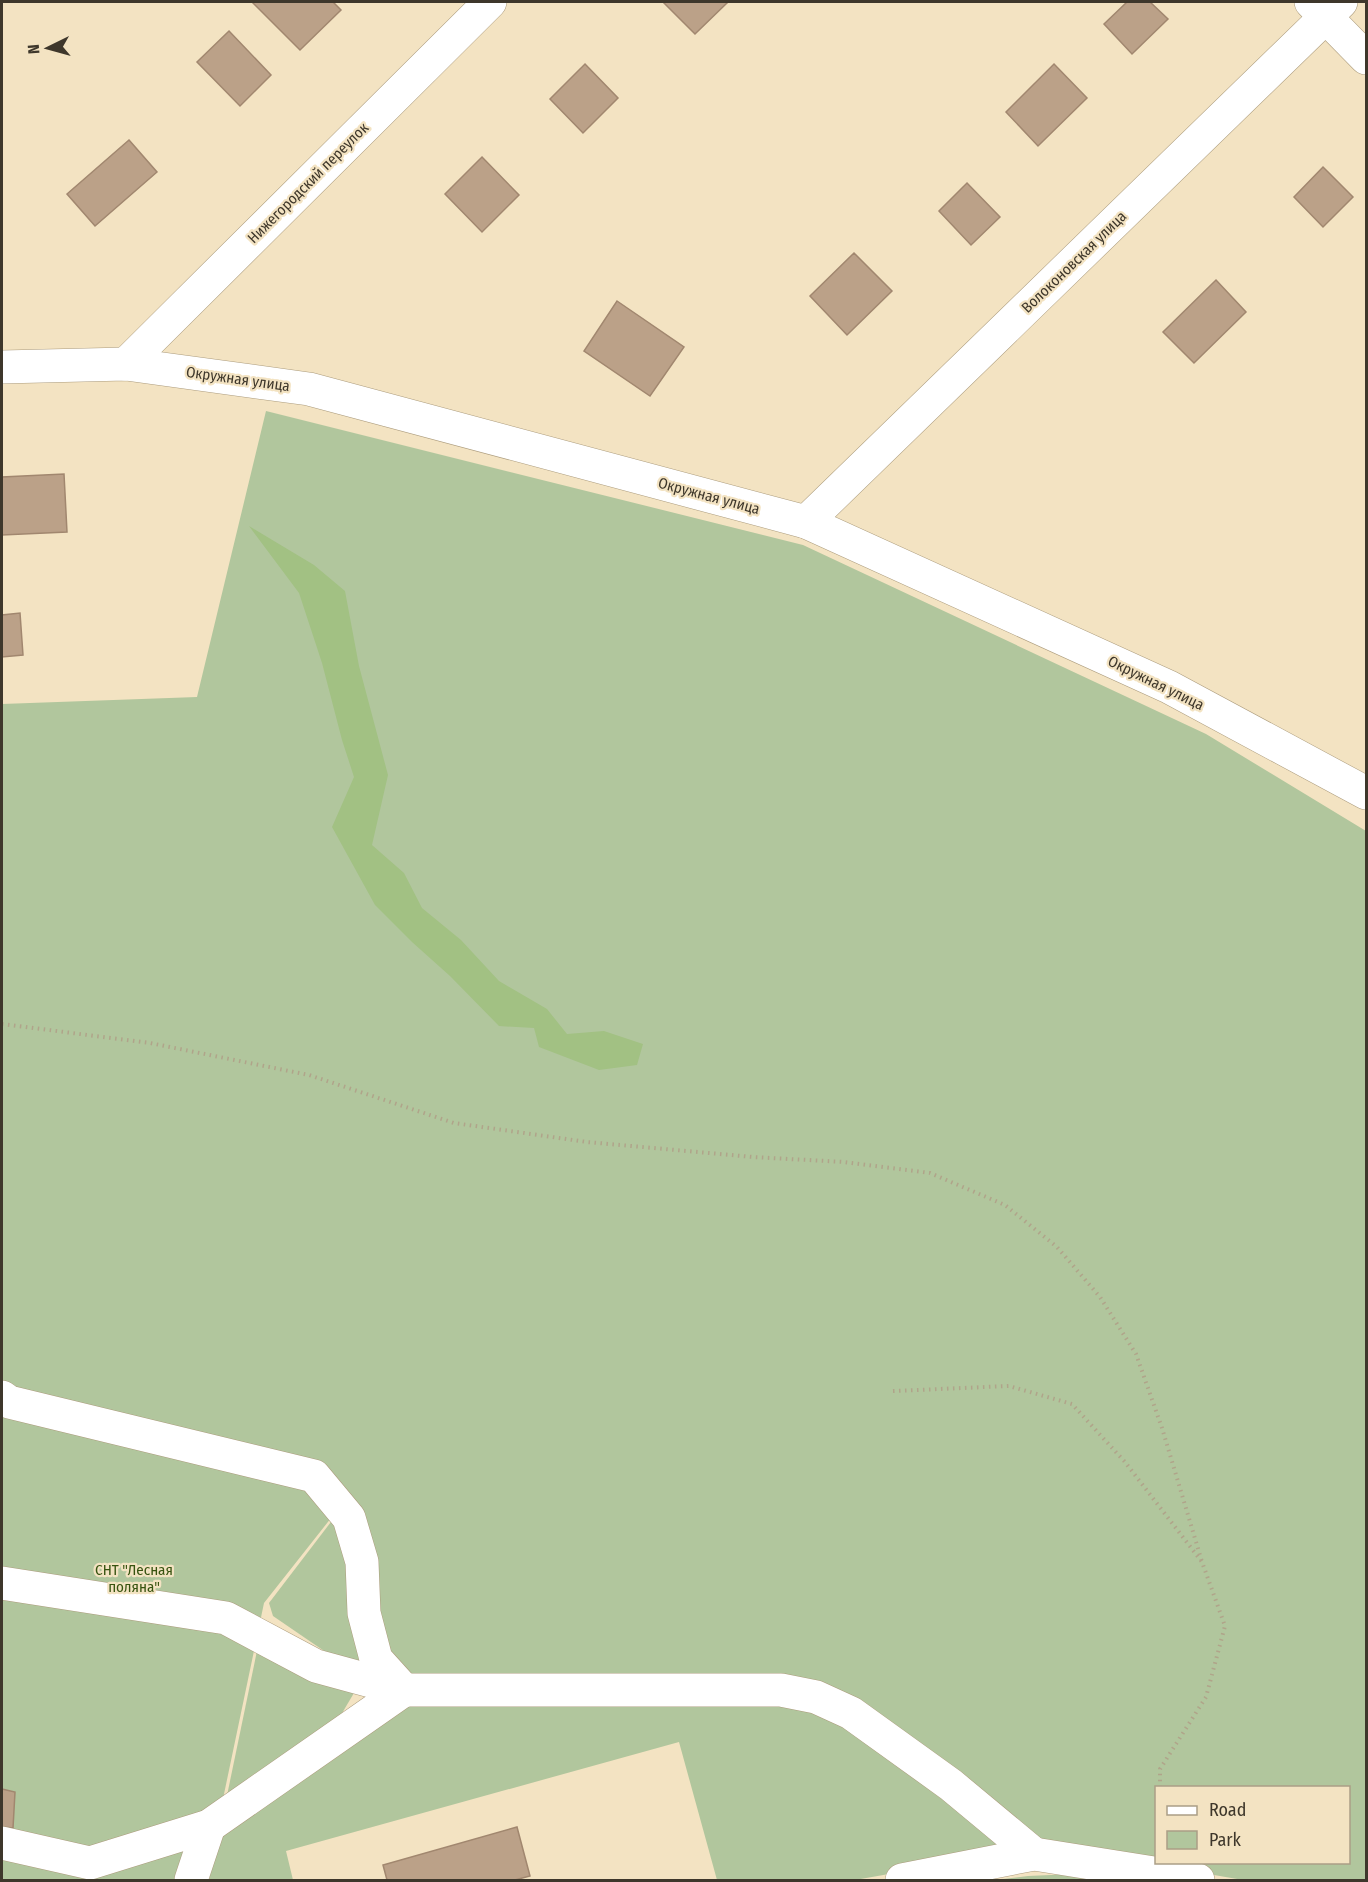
<svg xmlns="http://www.w3.org/2000/svg" width="1368" height="1882" font-family="'Fira Sans Condensed',sans-serif">
<style>
.green{fill:#b1c69d;fill-rule:evenodd}
.forest{fill:#a2c183}
.building{fill:#bba188;stroke:#a1876f;stroke-width:1.5}
.lines{fill:none;stroke-linecap:round;stroke-linejoin:round}
.minor-casing{stroke:#ac9c7d;stroke-width:34}
.path{stroke:#b0a48a;stroke-width:4;stroke-dasharray:1.5 4.5;stroke-linecap:butt}
.minor{stroke:#fff;stroke-width:33}
.labels{text-anchor:middle;dominant-baseline:central;stroke-width:4.5;stroke-linejoin:round;paint-order:stroke}
.street-label{font-size:15px;fill:#3e372b;stroke:#f3e3c2}
.park-label{font-size:15px;fill:#375310;stroke:#f3e3c2}
</style>
<rect width="100%" height="100%" fill="#f3e3c2"/>
<g class="green">
<path d="M 266,411 L 803,545 L 1206,734 L 1366,831 L 1366,1880 L 1243,1880 L 1040,1845 L 855,1706 L 415,1679 L 393,1662 L 344,1492 L 2,1384 L 2,704 L 197,697 ZM 1156,1788 L 1348,1788 L 1348,1862 L 1156,1862 Z"/>
<path d="M 2,1408 L 306,1482 L 335,1513 L 264,1603 L 206,1880 L 2,1880 Z"/>
<path d="M 337,1514 L 369,1664 L 330,1655 L 273,1616 L 269,1603 Z"/>
<path d="M 258,1646 L 354,1693 L 332,1730 L 224,1810 Z"/>
<path d="M 760,1698 L 828,1714 L 1013,1852 L 855,1880 L 717,1880 L 679,1742 L 286,1851 L 293,1880 L 209,1880 L 220,1824 L 406,1702 Z"/>
<path d="M 1074,1874 L 1121,1880 L 995,1880 L 1028,1876 Z"/>
</g>
<path class="forest" d="M 249,526 L 314,565 L 345,591 L 359,666 L 388,775 L 372,845 L 404,873 L 422,908 L 461,940 L 499,981 L 547,1009 L 567,1034 L 604,1031 L 643,1044 L 637,1065 L 599,1070 L 539,1047 L 534,1028 L 499,1026 L 450,976 L 412,942 L 375,905 L 332,827 L 354,777 L 342,740 L 322,663 L 299,593 Z"/>
<g class="building">
<path d="M 252,2 L 333,2 L 341,10 L 300,50 Z"/>
<path d="M 663,2 L 728,2 L 695,34 Z"/>
<path d="M 1127,2 L 1150,2 L 1168,19 L 1132,54 L 1104,24 Z"/>
<path d="M 229,31 L 271,75 L 240,106 L 197,62 Z"/>
<path d="M 585,64 L 618,98 L 583,133 L 550,99 Z"/>
<path d="M 1054,64 L 1087,98 L 1038,146 L 1006,112 Z"/>
<path d="M 129,140 L 157,172 L 95,226 L 67,194 Z"/>
<path d="M 482,157 L 519,195 L 482,232 L 445,194 Z"/>
<path d="M 1323,167 L 1353,197 L 1323,227 L 1294,197 Z"/>
<path d="M 967,183 L 1000,217 L 971,245 L 939,211 Z"/>
<path d="M 854,253 L 892,291 L 847,335 L 810,296 Z"/>
<path d="M 1216,280 L 1246,312 L 1194,363 L 1163,332 Z"/>
<path d="M 617,301 L 684,347 L 650,396 L 584,351 Z"/>
<path d="M 64,474 L 67,532 L 2,535 L 2,477 Z"/>
<path d="M 20,613 L 23,655 L 2,657 L 2,615 Z"/>
<path d="M 2,1789 L 15,1792 L 13,1828 L 2,1827 Z"/>
<path d="M 517,1827 L 530,1876 L 515,1880 L 387,1880 L 383,1865 Z"/>
</g>
<g class="lines">
<g class="minor-casing">
<g id="minor">
<path d="M 1311,2 L 1366,58"/>
<path d="M 126,364 L 490,2"/>
<path d="M 2,367 L 126,364 L 309,389 L 806,522 L 1169,687 L 1366,793"/>
<path d="M 806,522 L 1341,2"/>
<path d="M 2,1397 L 9,1402 L 314,1476 L 349,1518 L 362,1562 L 364,1613 L 376,1659 L 404,1690"/>
<path d="M 2,1583 L 226,1618 L 316,1666 L 404,1690 L 781,1690 L 816,1697 L 851,1713 L 951,1785 L 1034,1854"/>
<path d="M 2,1843 L 90,1863 L 209,1826 L 404,1690"/>
<path d="M 191,1880 L 209,1826"/>
<path d="M 902,1880 L 1034,1854 L 1198,1880"/>
</g>
</g>
<g class="path">
<path d="M 2,1024 L 150,1043 L 309,1075 L 454,1123 L 587,1142 L 753,1157 L 844,1162 L 930,1173 L 1005,1205 L 1057,1247 L 1100,1297 L 1136,1354 L 1162,1428 L 1202,1562"/>
<path d="M 893,1391 L 1009,1386 L 1072,1404 L 1125,1462 L 1202,1562 L 1225,1626 L 1206,1697 L 1160,1769 L 1160,1788"/>
</g>
<use href="#minor" class="minor"/>
</g>
<g class="labels">
<g class="street-label">
<text transform="translate(308 183) rotate(-45)">Нижегородский переулок</text>
<text transform="translate(1074 262) rotate(-44)">Волоконовская улица</text>
<text transform="translate(238 379) rotate(8)">Окружная улица</text>
<text transform="translate(709 496) rotate(15)">Окружная улица</text>
<text transform="translate(1156 683) rotate(26)">Окружная улица</text>
</g>
<g class="park-label">
<text x="134" y="1570">СНТ "Лесная<tspan x="134" dy="17">поляна"</tspan></text>
</g>
</g>
<rect width="1368" height="1882" fill="none" stroke="#3e372b" stroke-width="6"/>
<rect x="1155" y="1786" width="195" height="78" fill="#f3e3c2" stroke="#ab9e86" stroke-width="1.5"/>
<rect x="1167" y="1806" width="30" height="9" fill="#ffffff" stroke="#ab9e86" stroke-width="1.5"/>
<text x="1209" y="1816" font-size="18" fill="#3e372b">Road</text>
<rect x="1167" y="1831" width="30" height="18" fill="#b1c69d" stroke="#ab9e86" stroke-width="1.5"/>
<text x="1209" y="1846" font-size="18" fill="#3e372b">Park</text>
<g transform="translate(48 48) rotate(265)" stroke="#f3e3c2" stroke-width="4.5" paint-order="stroke">
<path d="M0-4.5L10 22L0 15L-10 22Z" fill="#3e372b"/>
<text y="-9" font-size="16" font-weight="bold" text-anchor="middle" fill="#3e372b">N</text>
</g>
</svg>
